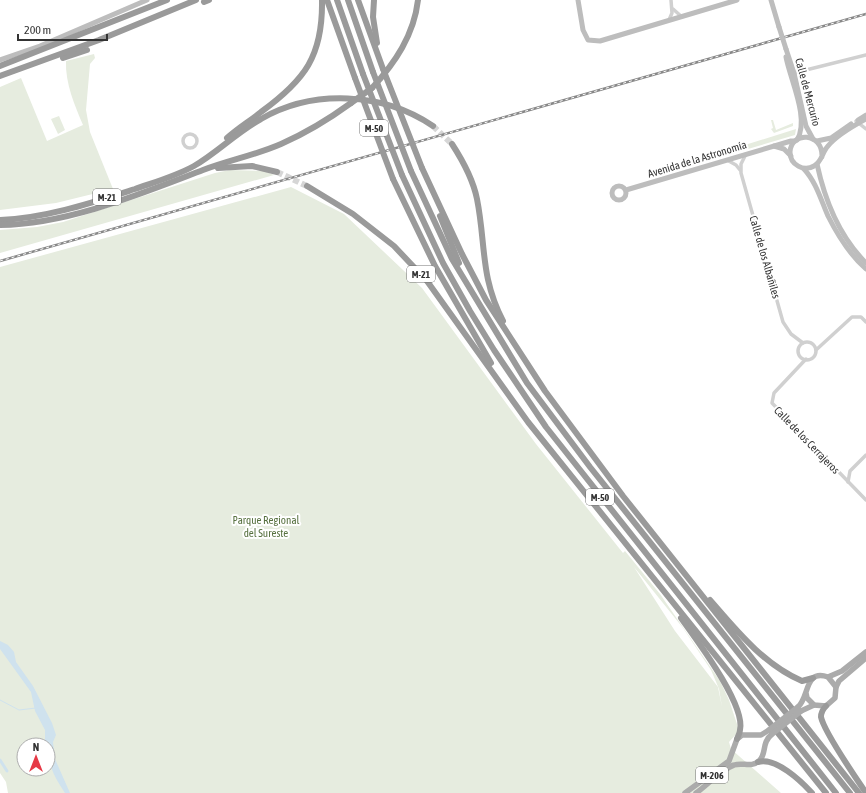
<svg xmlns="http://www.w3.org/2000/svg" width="866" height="793" font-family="'Asap Condensed',sans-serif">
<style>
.green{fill:#e6ecdf;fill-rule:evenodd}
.water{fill:#cfe2ee}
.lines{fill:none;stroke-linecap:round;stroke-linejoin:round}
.stream{stroke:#cfe2ee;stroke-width:1}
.canal{stroke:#cfe2ee;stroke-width:3}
.highway-tunnel{stroke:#d6d6d6;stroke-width:6;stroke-dasharray:6 3;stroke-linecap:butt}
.street{stroke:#d0d0d0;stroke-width:3.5}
.secondary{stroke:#bdbdbd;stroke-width:5}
.primary{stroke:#ababab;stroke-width:5.5}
.highway{stroke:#9a9a9a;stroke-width:6}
.rail-casing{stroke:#888;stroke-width:2.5}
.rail{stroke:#fff;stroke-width:1;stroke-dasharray:3;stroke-linecap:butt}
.secondary-bridge{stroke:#bdbdbd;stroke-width:5}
.primary-bridge{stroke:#ababab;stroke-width:5.5}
.highway-bridge{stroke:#9a9a9a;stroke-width:6}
.labels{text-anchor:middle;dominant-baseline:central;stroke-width:4;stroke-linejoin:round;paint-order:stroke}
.shield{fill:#fff;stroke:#707070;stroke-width:1}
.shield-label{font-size:10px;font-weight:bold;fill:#333}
.street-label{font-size:11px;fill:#333;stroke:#fff}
.park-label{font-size:11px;fill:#56703f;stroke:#fff}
</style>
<rect width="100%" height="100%" fill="#fff"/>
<g class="green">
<path d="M 94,54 L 95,58 L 90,64 L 86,110 L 90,132 L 113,189 L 56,203 L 0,210 L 0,87 L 21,78 L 47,141 L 83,125 C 75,106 65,83 66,61 Z"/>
<path d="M 59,116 L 65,130 L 58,134 L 51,119 Z"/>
<path d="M 771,120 L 773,120 L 776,130 L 793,123 L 793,126 L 774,133 L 771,129 L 773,128 Z"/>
<path d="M 796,129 L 795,135 L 684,168 L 678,166 Z"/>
<path d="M 230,170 L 264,171 L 274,175 L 0,253 L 0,230 L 37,227 L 63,222 L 215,173 Z"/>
<path d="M 291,187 L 344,214 L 422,288 L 536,444 L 623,553 L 625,551 L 660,594 L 720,681 L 729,700 L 738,727 L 738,732 L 729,742 L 731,749 L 781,793 L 8,793 L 6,782 L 0,773 L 0,267 ZM 634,567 L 683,628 L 711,670 L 719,689 L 722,707 L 718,687 L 675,631 ZM 24,745 L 48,745 L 48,769 L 24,769 Z"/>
</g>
<path class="water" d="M 0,641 L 8,645 L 14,652 L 16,662 L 33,686 L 52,723 L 56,735 L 53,742 L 55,759 L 70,793 L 65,793 C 54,776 48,766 48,745 L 43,745 L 45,739 L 45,730 L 35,711 L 31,692 L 0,649 Z"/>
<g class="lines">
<path class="stream" d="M 0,700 L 19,710 L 36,708"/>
<path class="canal" d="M 0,760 L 7,771"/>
<g class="highway-tunnel">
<path d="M 433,126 L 452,144"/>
<path d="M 277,172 L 307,186"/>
</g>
<g class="street">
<path d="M 673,9 L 682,17"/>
<path d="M 669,20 L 672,13 L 671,0"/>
<path d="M 794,73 L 866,55"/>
<path d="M 856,121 L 866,129"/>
<circle cx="190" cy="141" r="7"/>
<path d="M 746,154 L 741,164 L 741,173 L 783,322 L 791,334 L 803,343"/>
<path d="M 727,160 L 736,165 L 740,170"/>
<circle cx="807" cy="351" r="9"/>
<path d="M 816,350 L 852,317 L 861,317 L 866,322"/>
<path d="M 806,359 L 774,393 L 772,403 L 866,500"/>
<path d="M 848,482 L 850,471 L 866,455"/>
</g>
<g class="secondary">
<path d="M 578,0 L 583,30 L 588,40 L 600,41 L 737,0"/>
<path d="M 771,0 L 779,27"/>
<path d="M 786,49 L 794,73 L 806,126 L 813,139"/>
<path d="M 786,57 C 790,79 810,119 797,140"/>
<path d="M 0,60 L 40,46 L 147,0"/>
<path d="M 858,120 L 866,115"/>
<path d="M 817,141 L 831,138 L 851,124"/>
<path d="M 774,146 L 784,149 L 791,156"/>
<path d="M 822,157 C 823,132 791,131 790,152 C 790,165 804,172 814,166 C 822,162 822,152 828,146 C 837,135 853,126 866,119"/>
<path d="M 817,164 C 825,201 839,236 866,263"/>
<path d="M 804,169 C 816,182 821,200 828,216 C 838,236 849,254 866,269"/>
<circle cx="619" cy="193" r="7"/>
<path d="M 626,190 L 791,141 L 795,141"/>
</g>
<g class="primary">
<path d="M 828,677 L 842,671 L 866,652"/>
<path d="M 836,687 L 839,681 L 866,658"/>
<path d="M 798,707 C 810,696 804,669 828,677 L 836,687 L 835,698 L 826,706 L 814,705 L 807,698 L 806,693"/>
<path d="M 801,711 L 814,705"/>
<path d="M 685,793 L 729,761 L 737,739 L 742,735 L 761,735 L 769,730"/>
<path d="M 696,793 C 708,785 721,769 734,765 C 743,762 751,768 759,761 C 767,754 761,743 772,734"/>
</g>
<g class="highway">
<path d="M 327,0 L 355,78"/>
<path d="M 337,0 L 363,74"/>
<path d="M 348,0 L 373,72"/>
<path d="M 358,0 L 383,69"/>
<path d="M 374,0 L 373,17 L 377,43"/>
<path d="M 204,2 L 209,0"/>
<path d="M 63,58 L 87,50"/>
<path d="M 0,66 L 167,0"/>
<path d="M 0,76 L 99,40 L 196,0"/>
<path d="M 372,88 C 395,63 414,35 418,0"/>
<path d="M 227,138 C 238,128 250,121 261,112 C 305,80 323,56 322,0"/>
<path d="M 452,144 C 463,161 473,179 477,199 C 486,244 480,277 503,321"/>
<path d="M 218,168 L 252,166 L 277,172"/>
<path d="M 422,168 L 462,254 L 486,300 L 545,391 L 623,496 L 859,793"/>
<path d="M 411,171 L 452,259 L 527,383 L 590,467 L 850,793"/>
<path d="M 402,175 L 443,263 L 470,311 L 494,350 L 546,427 L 836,793"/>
<path d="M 393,179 L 435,266 L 491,363"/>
<path d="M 307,186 L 353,214 L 394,246 L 427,281 L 528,422 L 826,793"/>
<path d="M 440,216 L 459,263"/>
<path d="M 0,220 C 46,218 91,203 135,189 C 155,182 176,176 194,166 C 218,152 237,132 261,119 C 313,89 383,92 433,126"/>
<path d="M 0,225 C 68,224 140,194 203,170 C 229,160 256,155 281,144 C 306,133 329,119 351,103"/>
<path d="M 710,600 C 736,630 764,665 802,681 L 813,678"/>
<path d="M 681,618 C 696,639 746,705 740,730 C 740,733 738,736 737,739"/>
<path d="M 826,706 C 823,709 821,712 821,717 C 824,732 856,778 866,793"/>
<path d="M 758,762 C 776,757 801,781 812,793"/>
</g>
<g class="rail-casing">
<path id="rail" d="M 0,261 L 866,14"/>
</g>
<use href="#rail" class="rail"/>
<path class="secondary-bridge" d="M 779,27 L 786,49"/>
<g class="primary-bridge">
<path d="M 769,730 L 798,707"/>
<path d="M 772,734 L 801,711"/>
</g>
<g class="highway-bridge">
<path d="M 383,69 L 422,168"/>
<path d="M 373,72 L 411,171"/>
<path d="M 363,74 L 402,175"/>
<path d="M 355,78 L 393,179"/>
<path d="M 351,103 L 372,88"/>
</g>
</g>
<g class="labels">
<g class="shield">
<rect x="360" y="120" width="28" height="16" rx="3"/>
<rect x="93" y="189" width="28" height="16" rx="3"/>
<rect x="407" y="266" width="28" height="16" rx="3"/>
<rect x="586" y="489" width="28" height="16" rx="3"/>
<rect x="696" y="767" width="32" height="16" rx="3"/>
</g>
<g class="shield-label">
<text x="374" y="128">M-50</text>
<text x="107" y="197">M-21</text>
<text x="421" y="274">M-21</text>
<text x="600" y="497">M-50</text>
<text x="712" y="775">M-206</text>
</g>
<g class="street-label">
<text transform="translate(808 92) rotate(75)">Calle de Mercurio</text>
<text transform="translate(697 159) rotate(-17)">Avenida de la Astronomía</text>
<text transform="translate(765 257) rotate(74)">Calle de los Albañiles</text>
<text transform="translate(807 440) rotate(46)">Calle de los Cerrajeros</text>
</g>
<g class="park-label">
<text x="266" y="520">Parque Regional<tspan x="266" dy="13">del Sureste</tspan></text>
</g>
</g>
<g transform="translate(36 757)"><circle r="19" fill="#ffffff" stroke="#adadad"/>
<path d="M0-3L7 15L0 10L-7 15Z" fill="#e63946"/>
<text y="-6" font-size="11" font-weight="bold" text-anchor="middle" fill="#333333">N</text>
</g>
<path d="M18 34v6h89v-6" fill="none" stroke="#333333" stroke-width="2"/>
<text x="24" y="34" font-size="12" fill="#333333" stroke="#ffffff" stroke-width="3" paint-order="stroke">200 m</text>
</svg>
